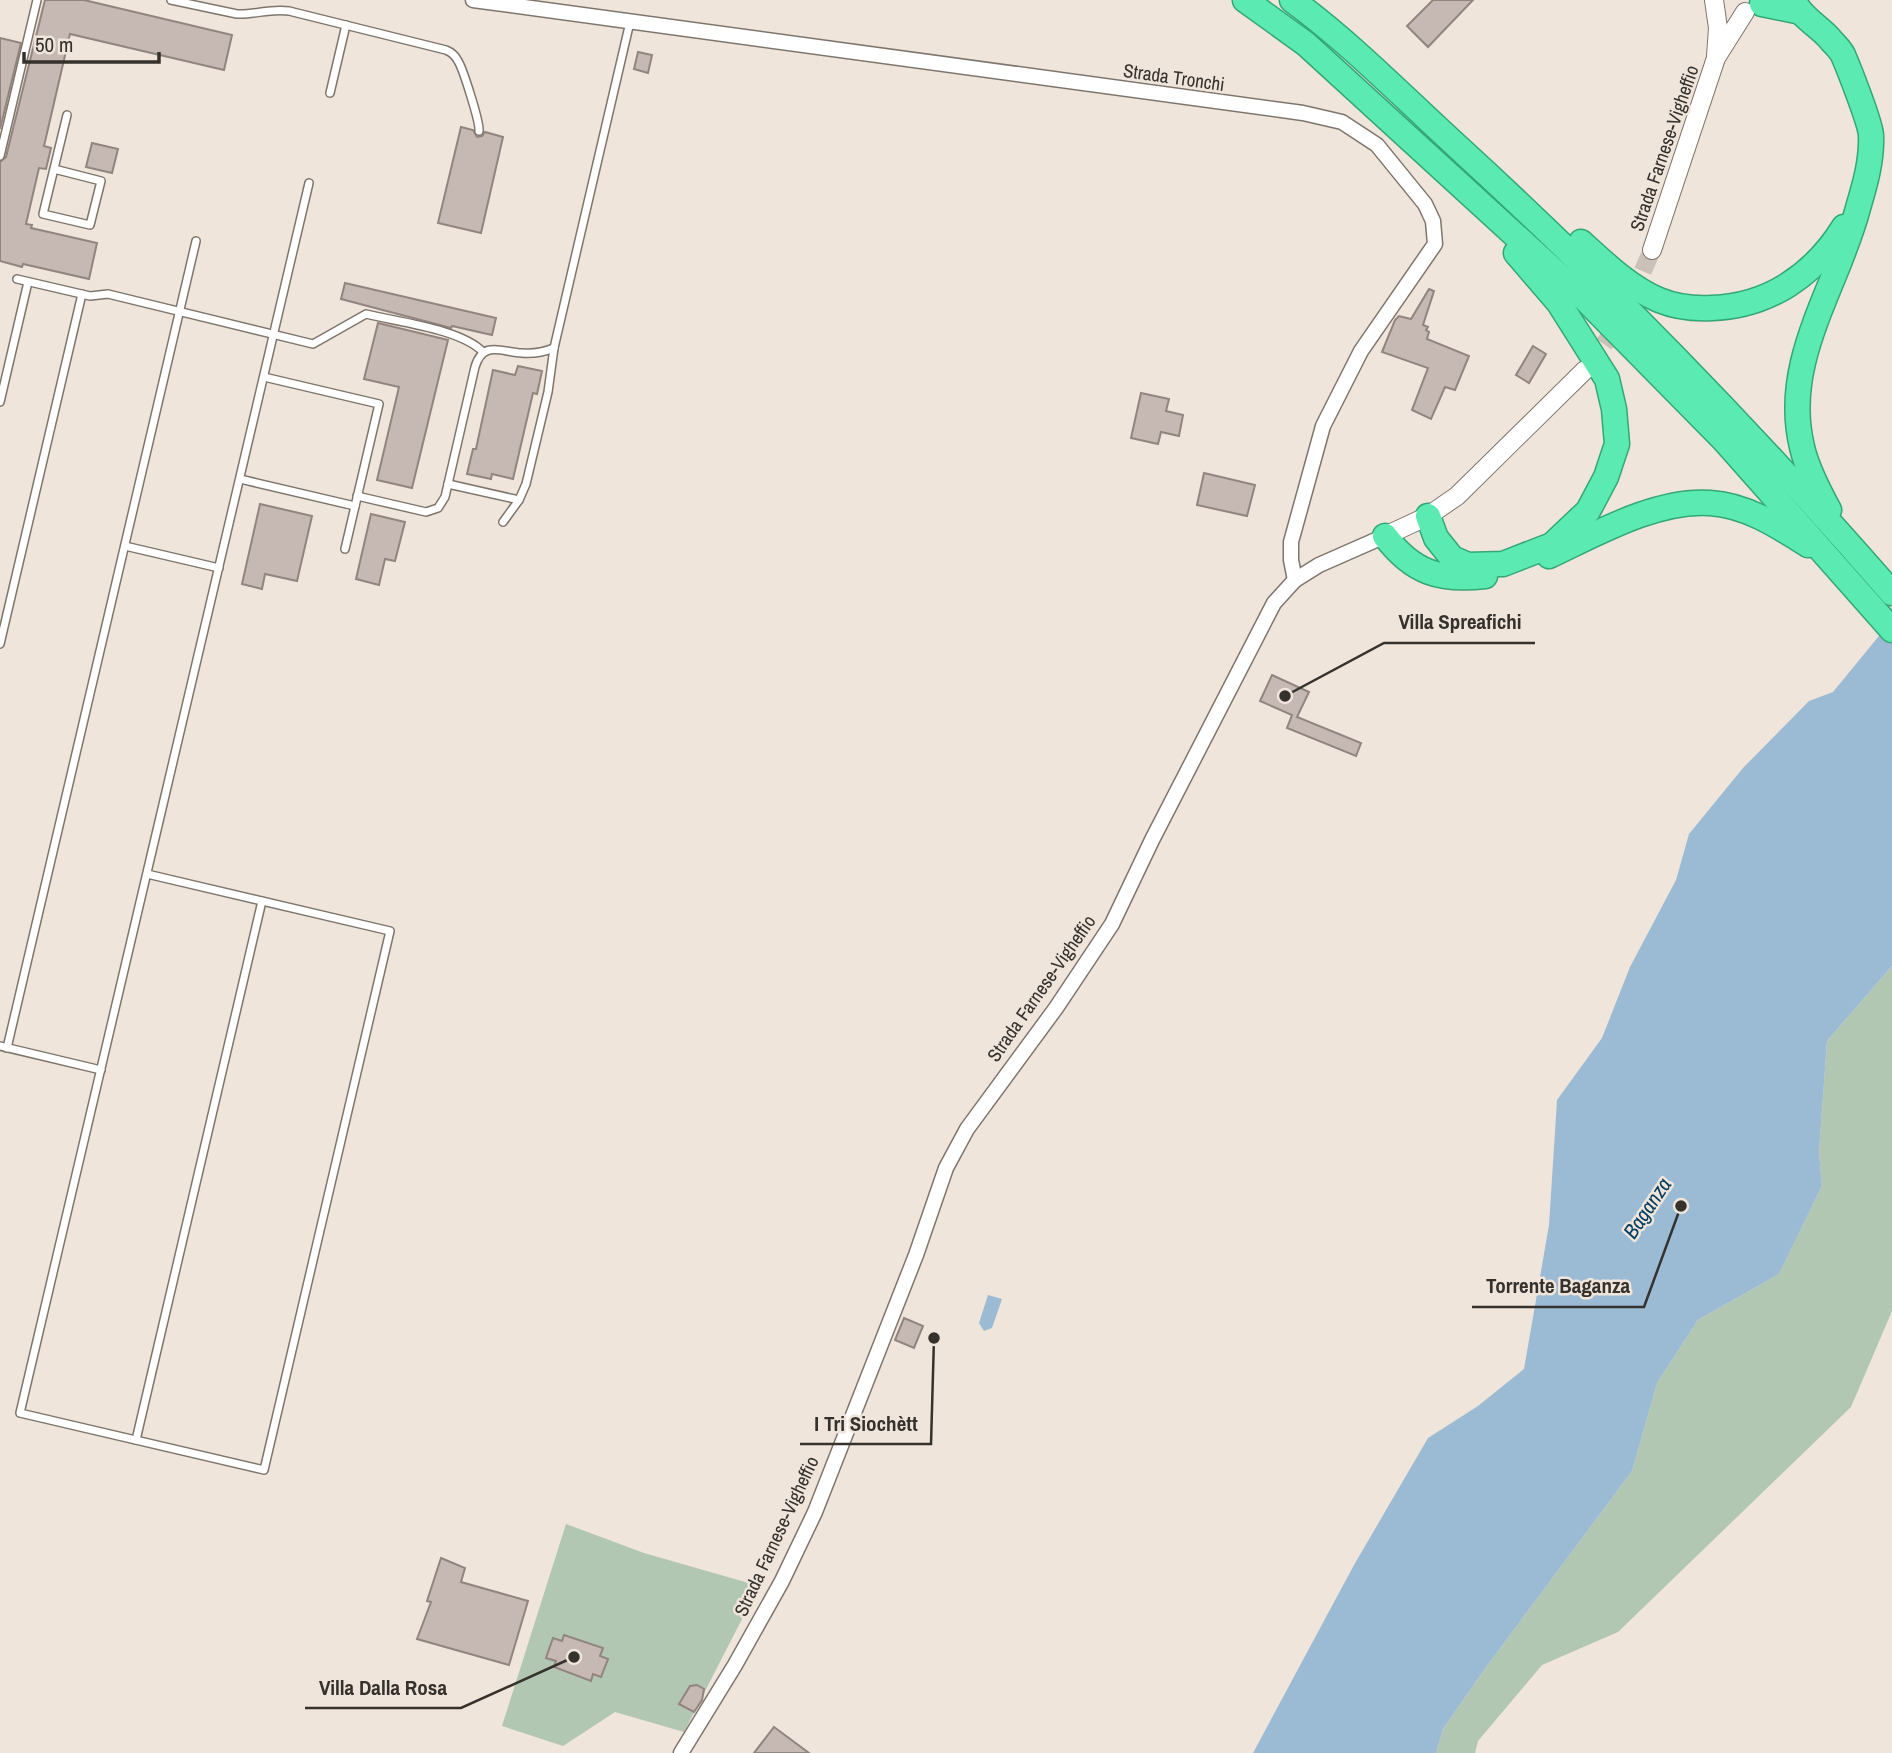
<svg xmlns="http://www.w3.org/2000/svg" width="1892" height="1753" font-family="'Archivo Narrow',sans-serif">
<style>
.green{fill:#b1c7b1}
.water{fill:#9bbbd5}
.building{fill:#c6b8b3;stroke:#92847f;stroke-width:2}
.lines{fill:none;stroke-linecap:round;stroke-linejoin:round}
.tertiary-tunnel{stroke:#cac1b8;stroke-width:18;stroke-dasharray:18 9;stroke-linecap:butt}
.service-casing{stroke:#7e766c;stroke-width:10}
.minor-casing{stroke:#7e766c;stroke-width:17}
.tertiary-casing{stroke:#7e766c;stroke-width:20}
.trunk-casing{stroke:#33a777;stroke-width:27}
.service{stroke:#fff;stroke-width:7}
.minor{stroke:#fff;stroke-width:14}
.tertiary{stroke:#fff;stroke-width:18}
.trunk{stroke:#5bebb2;stroke-width:24}
.labels{text-anchor:middle;dominant-baseline:central;stroke-width:5;stroke-linejoin:round;paint-order:stroke}
.street-label{font-size:19px;fill:#35312d;stroke:#efe5db}
.water-label{font-size:21px;font-style:italic;fill:#053d60;stroke:#efe5db}
.leader{fill:none;stroke:#35312d;stroke-width:2.5}
.callout-dot{fill:#35312d;stroke:#efe5db;stroke-width:2.5}
.callout-label{font-size:21px;text-anchor:middle;font-weight:bold;fill:#35312d;stroke:#efe5db;stroke-width:5;stroke-linejoin:round;paint-order:stroke}
</style>
<rect width="100%" height="100%" fill="#efe5db"/>
<g class="green">
<path d="M 1892,966 L 1892,1311 L 1851,1407 L 1618,1632 L 1542,1665 L 1478,1741 L 1475,1753 L 1436,1753 L 1443,1729 L 1484,1670 L 1632,1471 L 1657,1383 L 1698,1320 L 1779,1274 L 1822,1186 L 1819,1152 L 1827,1041 Z"/>
<path d="M 566,1524 L 644,1553 L 759,1586 L 684,1732 L 615,1712 L 563,1746 L 502,1726 Z"/>
</g>
<g class="water">
<path d="M 1892,620 L 1892,966 L 1827,1041 L 1819,1152 L 1822,1186 L 1779,1274 L 1698,1320 L 1657,1383 L 1632,1471 L 1484,1670 L 1443,1729 L 1436,1753 L 1253,1753 L 1354,1565 L 1428,1438 L 1478,1406 L 1524,1369 L 1549,1225 L 1557,1100 L 1602,1038 L 1630,967 L 1676,880 L 1689,834 L 1743,768 L 1809,701 L 1833,692 Z"/>
<path d="M 988,1295 L 1002,1299 L 992,1328 L 984,1331 L 979,1323 Z"/>
</g>
<g class="building">
<path d="M 45,0 L 84,0 L 232,35 L 224,70 L 70,34 L 44,146 L 51,148 L 46,169 L 39,168 L 26,224 L 32,225 L 31,228 L 97,243 L 89,279 L 23,264 L 22,267 L 0,261 L 0,162 L 6,157 Z"/>
<path d="M 1433,0 L 1473,0 L 1428,47 L 1407,26 Z"/>
<path d="M 0,38 L 21,43 L 0,129 Z"/>
<path d="M 638,52 L 652,55 L 648,73 L 634,69 Z"/>
<path d="M 461,127 L 473,130 L 477,137 L 482,136 L 485,132 L 503,137 L 481,233 L 438,223 Z"/>
<path d="M 92,143 L 118,149 L 112,173 L 86,167 Z"/>
<path d="M 345,283 L 496,318 L 492,335 L 452,326 L 451,328 L 341,299 Z"/>
<path d="M 1429,289 L 1434,291 L 1423,325 L 1428,327 L 1426,330 L 1429,332 L 1427,339 L 1469,356 L 1455,390 L 1445,387 L 1431,419 L 1412,410 L 1428,368 L 1382,352 L 1395,320 L 1399,316 L 1411,319 Z"/>
<path d="M 378,323 L 448,340 L 412,488 L 377,480 L 399,387 L 364,379 Z"/>
<path d="M 1533,346 L 1546,354 L 1529,383 L 1516,375 Z"/>
<path d="M 518,366 L 542,371 L 537,394 L 533,393 L 513,479 L 492,474 L 491,479 L 467,474 L 473,449 L 476,449 L 493,370 L 515,375 Z"/>
<path d="M 1141,393 L 1169,399 L 1166,411 L 1183,415 L 1179,436 L 1161,432 L 1158,444 L 1131,438 Z"/>
<path d="M 1204,473 L 1255,485 L 1247,516 L 1197,505 Z"/>
<path d="M 260,504 L 312,516 L 297,581 L 265,574 L 262,589 L 242,584 Z"/>
<path d="M 371,514 L 405,522 L 395,561 L 385,559 L 379,585 L 356,579 Z"/>
<path d="M 1272,675 L 1309,692 L 1297,717 L 1361,743 L 1356,756 L 1287,728 L 1292,715 L 1260,701 Z"/>
<path d="M 904,1318 L 923,1326 L 914,1348 L 895,1340 Z"/>
<path d="M 441,1558 L 465,1568 L 461,1582 L 528,1601 L 509,1665 L 417,1639 L 431,1602 L 427,1601 Z"/>
<path d="M 564,1635 L 603,1648 L 600,1656 L 608,1659 L 601,1677 L 593,1674 L 591,1681 L 554,1667 L 556,1661 L 546,1658 L 553,1638 L 562,1641 Z"/>
<path d="M 697,1685 L 704,1689 L 702,1700 L 694,1712 L 679,1704 L 690,1686 Z"/>
<path d="M 774,1727 L 809,1753 L 754,1753 Z"/>
</g>
<g class="lines">
<g class="tertiary-tunnel">
<path d="M 1632,296 L 1652,250"/>
<path d="M 1588,366 L 1621,321"/>
</g>
<g class="service-casing">
<g id="service">
<path d="M 171,0 L 237,14 C 255,15 270,8 289,11 L 446,50 C 451,52 455,55 458,61 C 463,69 480,122 479,131"/>
<path d="M 330,93 L 346,25"/>
<path d="M 0,156 L 37,0"/>
<path d="M 54,169 L 101,181 L 90,225 L 43,214 L 67,115"/>
<path d="M 17,279 L 90,296 L 108,294 L 313,344 L 366,314 C 398,322 461,329 483,352"/>
<path d="M 264,377 L 379,404 L 345,549"/>
<path d="M 0,402 L 28,282"/>
<path d="M 240,479 L 355,506"/>
<path d="M 448,484 L 519,500"/>
<path d="M 357,496 L 426,512 L 438,508 L 445,497 L 475,367 C 483,340 501,352 522,353 C 533,354 544,352 554,348"/>
<path d="M 503,522 L 519,500 L 526,484 L 548,392 L 554,348 L 630,22"/>
<path d="M 125,546 L 219,568"/>
<path d="M 0,644 L 82,294"/>
<path d="M 147,874 L 390,931 L 264,1470 L 20,1413 C 116,1003 213,593 309,183"/>
<path d="M 0,1046 L 101,1070"/>
<path d="M 7,1048 L 196,241"/>
<path d="M 136,1440 L 262,901"/>
</g>
</g>
<g class="minor-casing">
<g id="minor">
<path d="M 473,0 L 1303,113 L 1342,122 L 1377,145 L 1425,204 L 1433,221 L 1435,244 L 1361,351 L 1323,426 L 1291,542 L 1291,560 L 1295,580"/>
<path d="M 681,1753 L 735,1665 L 782,1581 L 815,1512 L 916,1255 L 946,1168 L 967,1129 L 1056,1008 L 1112,924 L 1152,840 L 1274,603 L 1295,580 L 1319,565 L 1385,536"/>
</g>
</g>
<g class="tertiary-casing">
<g id="tertiary">
<path d="M 1714,0 L 1718,28 L 1716,56"/>
<path d="M 1652,250 L 1716,58 L 1745,12"/>
<path d="M 1385,536 L 1428,516 L 1457,496 L 1585,370"/>
</g>
</g>
<g class="trunk-casing">
<g id="trunk">
<path d="M 1245,0 L 1306,44 L 1587,301 L 1724,440 L 1892,630"/>
<path d="M 1292,0 C 1352,44 1404,98 1459,148 C 1612,288 1756,437 1892,593"/>
<path d="M 1794,0 C 1799,16 1819,26 1830,39 C 1834,44 1840,49 1843,55 C 1849,69 1870,122 1871,135 C 1872,161 1865,184 1858,208 C 1837,288 1781,361 1802,447 C 1807,469 1818,490 1829,510"/>
<path d="M 1762,4 L 1801,12"/>
<path d="M 1581,242 C 1604,263 1630,288 1659,300 C 1676,307 1694,309 1712,308 C 1769,306 1814,275 1844,227"/>
<path d="M 1428,516 L 1436,538 L 1452,558 L 1468,565 L 1503,564 L 1552,545 L 1588,511 L 1606,477 L 1617,444 L 1614,409 L 1607,379 L 1559,303 L 1516,253"/>
<path d="M 1385,536 C 1413,573 1440,581 1485,576"/>
<path d="M 1549,556 C 1596,534 1657,499 1710,503 C 1746,505 1778,526 1808,545"/>
</g>
</g>
<use href="#service" class="service"/>
<use href="#minor" class="minor"/>
<use href="#tertiary" class="tertiary"/>
<use href="#trunk" class="trunk"/>
</g>
<g class="labels">
<g class="street-label">
<text transform="translate(1174 77) rotate(8)">Strada Tronchi</text>
<text transform="translate(1664 148) rotate(-71)">Strada Farnese-Vigheffio</text>
<text transform="translate(1041 988) rotate(-55)">Strada Farnese-Vigheffio</text>
<text transform="translate(776 1536) rotate(-65)">Strada Farnese-Vigheffio</text>
</g>
<g class="water-label">
<text transform="translate(1647 1208) rotate(-56)">Baganza</text>
</g>
</g>
<path class="leader" d="M1285 696L1384 643H1535M1681 1206L1644 1307H1472M934 1338L931 1444H800M574 1657L461 1708H305"/>
<g class="callout-dot">
<circle cx="1285" cy="696" r="7"/>
<circle cx="1681" cy="1206" r="7"/>
<circle cx="934" cy="1338" r="7"/>
<circle cx="574" cy="1657" r="7"/>
</g>
<g class="callout-label">
<text x="1460" y="629">Villa Spreafichi</text>
<text x="1558" y="1293">Torrente Baganza</text>
<text x="866" y="1431">I Tri Siochètt</text>
<text x="383" y="1695">Villa Dalla Rosa</text>
</g>
<path d="M24 52v10h135v-10" fill="none" stroke="#35312d" stroke-width="3.5"/>
<text x="35" y="52" font-size="21" fill="#35312d" stroke="#efe5db" stroke-width="5" paint-order="stroke">50 m</text>
</svg>
